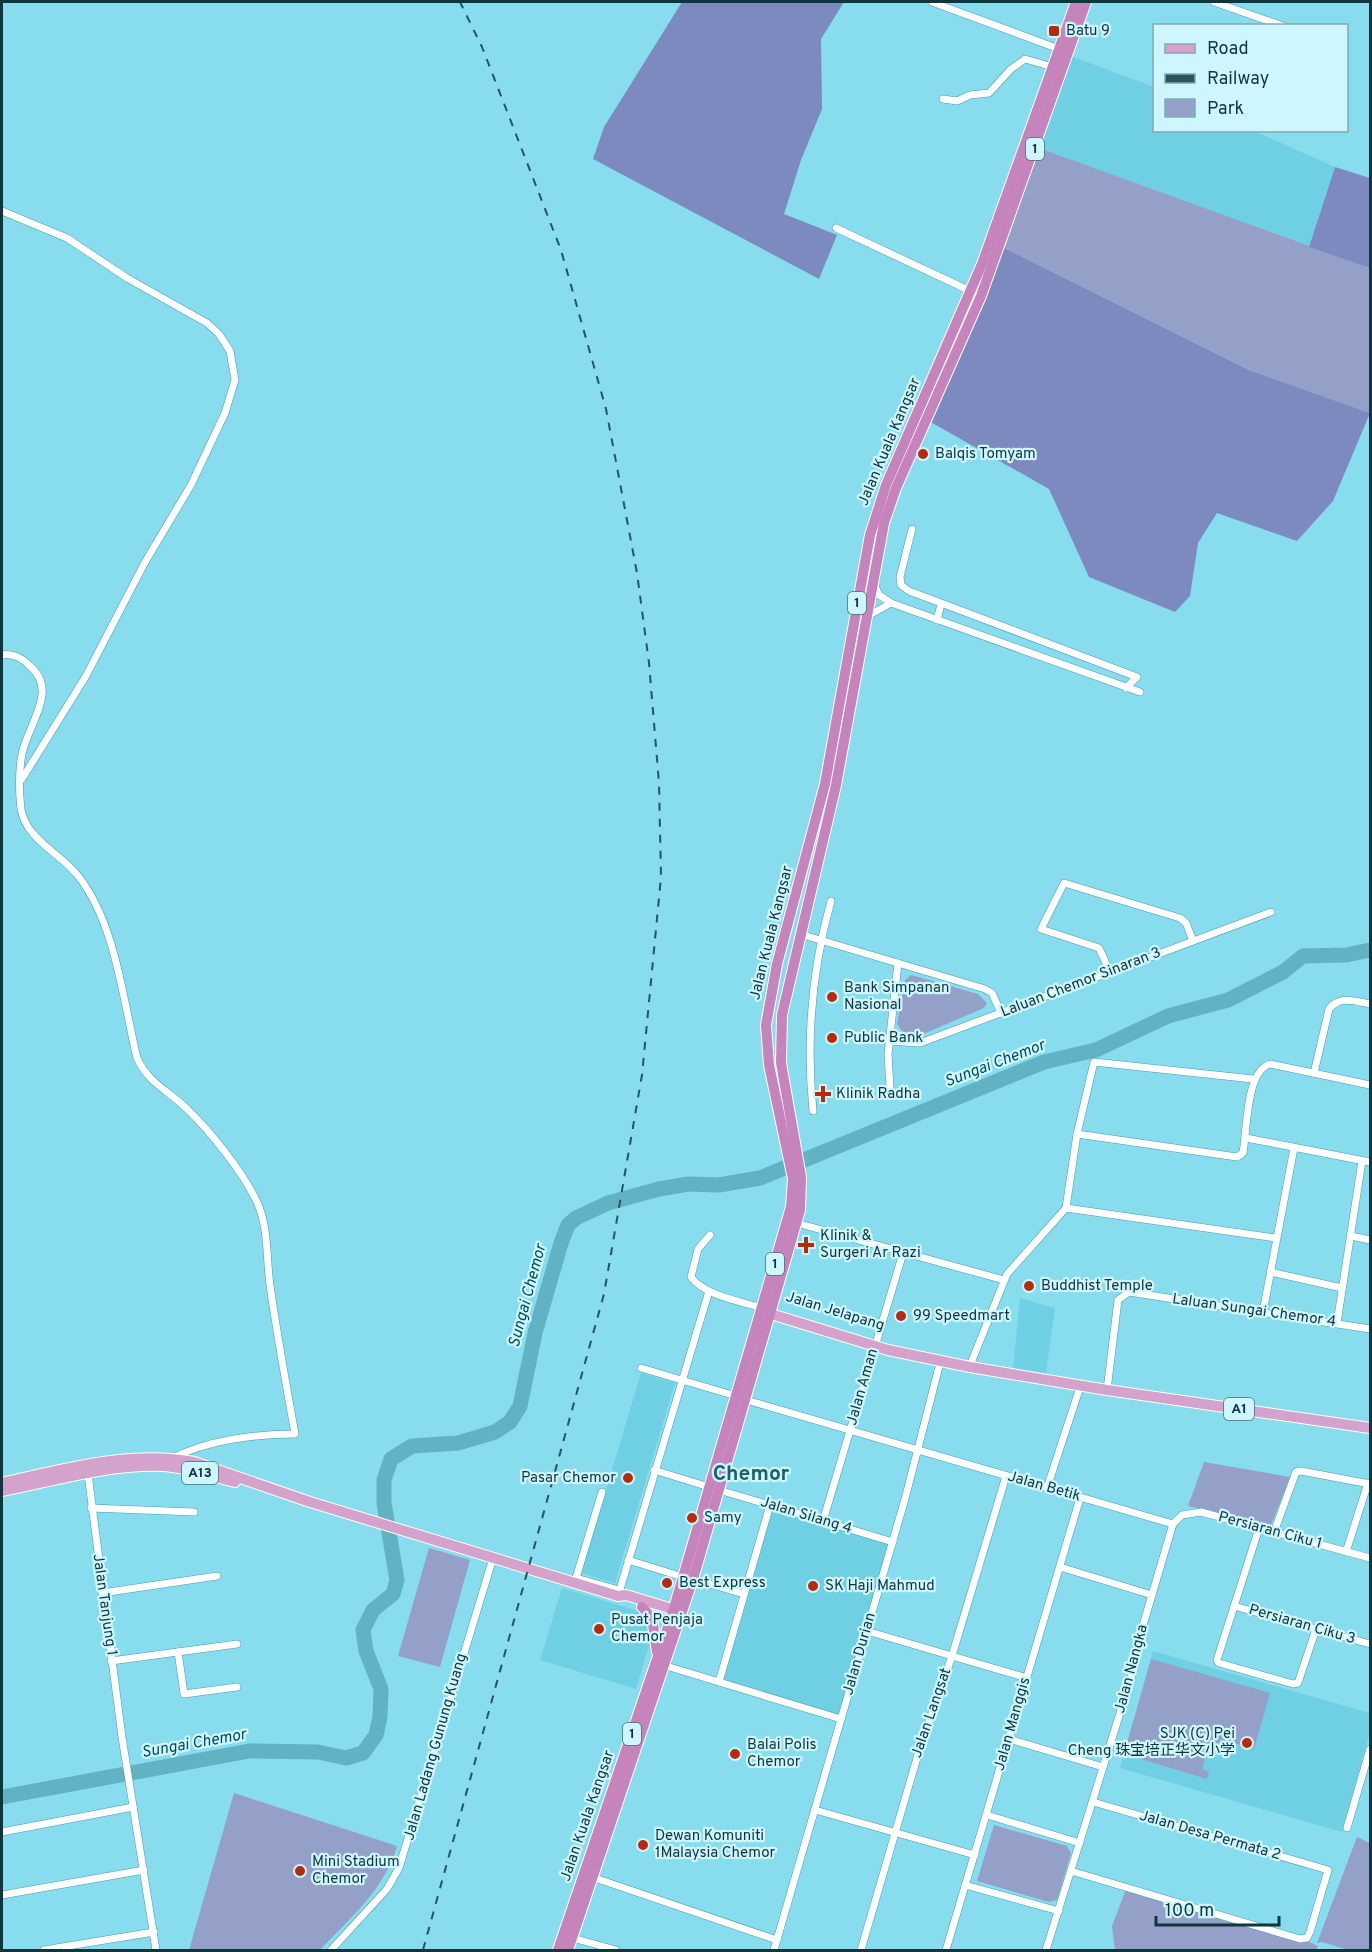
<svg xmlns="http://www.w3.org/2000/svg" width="1372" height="1952" font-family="Overpass,'Noto Sans SC',sans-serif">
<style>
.built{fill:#6fd0e4}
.green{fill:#95a0c8}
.forest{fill:#7c8ac0}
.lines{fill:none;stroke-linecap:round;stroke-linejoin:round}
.river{stroke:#61b2c3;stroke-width:15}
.minor-casing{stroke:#479cae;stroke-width:8}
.primary-casing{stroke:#fff;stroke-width:12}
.trunk-casing{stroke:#fff;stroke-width:12}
.minor{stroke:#fff;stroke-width:7}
.primary{stroke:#d4a3cd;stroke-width:10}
.trunk{stroke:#c684bc;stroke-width:10}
.rail{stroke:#27545d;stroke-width:2;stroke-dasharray:8 8;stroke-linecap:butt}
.poi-dot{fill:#b62a0d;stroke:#cef6ff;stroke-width:2}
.labels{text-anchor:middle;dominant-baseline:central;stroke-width:4.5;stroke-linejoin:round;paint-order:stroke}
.shield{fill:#cef6ff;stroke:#4a6f76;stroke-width:1.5}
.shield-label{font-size:14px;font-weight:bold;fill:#11353c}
.poi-label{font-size:15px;fill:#11353c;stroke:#cef6ff;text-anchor:start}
.street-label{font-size:15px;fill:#11353c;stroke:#cef6ff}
.water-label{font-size:16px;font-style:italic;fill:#004c59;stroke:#cef6ff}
.district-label{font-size:21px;font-weight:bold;fill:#1e616e;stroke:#cef6ff}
</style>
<rect width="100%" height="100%" fill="#87dcee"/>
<g class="built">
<path d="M 1068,55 L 1154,87 L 1154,130 L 1254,131 L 1335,167 L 1309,247 L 1036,147 Z"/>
<path d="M 1020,1298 L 1055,1308 L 1046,1373 L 1013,1368 Z"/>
<path d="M 641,1373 L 675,1383 L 615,1583 L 581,1573 Z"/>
<path d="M 770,1505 L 893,1542 L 838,1722 L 716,1685 Z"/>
<path d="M 562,1588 L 648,1614 L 649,1645 L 636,1689 L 540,1660 Z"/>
<path d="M 1153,1651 L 1370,1713 L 1370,1732 L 1342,1832 L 1120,1768 Z"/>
</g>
<g class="green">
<path d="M 1036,147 L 1370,268 L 1370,413 L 1249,370 L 1000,246 Z"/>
<path d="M 911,975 L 978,994 L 987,1003 L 984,1008 L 921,1035 C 910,1037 903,1034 897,1024 L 905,980 Z"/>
<path d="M 1204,1462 L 1290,1477 L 1271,1525 L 1188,1506 Z"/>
<path d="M 429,1548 L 470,1560 L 440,1667 L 398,1656 Z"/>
<path d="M 1151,1659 L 1270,1693 L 1254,1749 L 1220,1739 L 1217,1747 L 1209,1745 L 1202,1769 L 1209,1772 L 1207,1779 L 1124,1754 Z"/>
<path d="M 234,1793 L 397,1846 C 385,1889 349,1919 320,1950 L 189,1950 Z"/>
<path d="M 994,1825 L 1067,1846 L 1071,1853 L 1057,1900 L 1049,1902 L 977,1881 Z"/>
<path d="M 1357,1837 L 1370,1843 L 1370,1950 L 1348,1950 L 1322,1942 L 1317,1943 Z"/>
<path d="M 1126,1889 L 1304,1939 L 1318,1946 L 1316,1950 L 1115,1950 L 1112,1926 Z"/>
</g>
<g class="forest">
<path d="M 682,2 L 844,2 L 821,39 L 822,109 L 801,160 L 784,214 L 837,235 L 819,279 L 593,159 L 604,127 Z"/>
<path d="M 1335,167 L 1370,178 L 1370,268 L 1309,247 Z"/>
<path d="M 1000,246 L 1249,370 L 1370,413 L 1333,501 L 1297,541 L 1217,513 L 1198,543 L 1190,596 L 1175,612 L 1089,577 L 1049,489 L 927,420 Z"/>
</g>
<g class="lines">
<path class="river" d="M 2,1797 L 249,1751 L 318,1752 L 346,1758 L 363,1753 L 376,1735 L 380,1717 L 381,1689 L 366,1651 L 363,1630 L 373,1610 L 393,1594 L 397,1580 L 384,1503 L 384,1480 L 391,1459 L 412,1446 L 458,1443 L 495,1432 L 510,1422 L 520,1406 L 535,1333 L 561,1243 L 568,1225 L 576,1218 L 608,1203 L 659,1189 L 688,1184 L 719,1185 L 760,1178 L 1044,1062 L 1096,1050 L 1168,1016 L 1228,1000 L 1283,972 L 1303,956 L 1346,955 L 1370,950"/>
<g class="minor-casing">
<g id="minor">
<path d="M 932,2 L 1059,49"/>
<path d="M 1214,2 L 1283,26"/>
<path d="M 943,99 L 957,101 L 970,95 L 989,93 L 1011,69 L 1025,59 L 1053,67"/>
<path d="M 2,211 L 67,238 L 127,278 L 207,323 L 219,334 L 230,351 L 235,380 L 225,413 L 191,485 L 144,564 L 86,676 L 22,779"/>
<path d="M 836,228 L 981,296"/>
<path d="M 912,529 L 900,577 L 901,585 L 909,591 L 1137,677 L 1126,688"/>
<path d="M 874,584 L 879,595 L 891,603 L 1140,692"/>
<path d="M 868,616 L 891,603"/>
<path d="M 937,620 L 941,604"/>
<path d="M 2,655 C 13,653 22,658 30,666 C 59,691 28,724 22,754 C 19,770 19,792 21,809 C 26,840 61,853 79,877 C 116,925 123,1001 137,1058 C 148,1083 169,1091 187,1109 C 211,1132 242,1171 256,1200 C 269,1226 266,1257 270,1285 C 277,1335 286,1384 295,1434 C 256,1434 206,1440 171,1459"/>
<path d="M 800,934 L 985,989 L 992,993 L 1001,1013"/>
<path d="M 1110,972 L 1099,948 L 1041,929 L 1064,883 L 1180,918 L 1186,923 L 1193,941"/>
<path d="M 889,1041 L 920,1043 L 1271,912"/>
<path d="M 1314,1073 L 1329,1009 C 1340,995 1355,1001 1370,1004"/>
<path d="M 890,1088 L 888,1054 L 898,963"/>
<path d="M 813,1111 C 806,1041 812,969 831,901"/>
<path d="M 1077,1134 L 1237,1157 L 1243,1153 C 1247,1130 1246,1071 1270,1064 L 1370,1085"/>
<path d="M 1246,1138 L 1370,1162"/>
<path d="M 1066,1208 L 1276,1238"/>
<path d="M 793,1222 L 1004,1280"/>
<path d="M 710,1235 L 698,1249 L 691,1277 C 705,1296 740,1301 762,1308"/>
<path d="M 1351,1236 L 1370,1240"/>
<path d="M 1270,1272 L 1342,1288"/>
<path d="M 1263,1312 L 1294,1148"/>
<path d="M 1337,1323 L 1362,1161"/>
<path d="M 971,1363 L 1007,1274 L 1066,1208 L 1077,1134 L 1094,1062 L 1253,1079"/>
<path d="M 641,1368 L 736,1396"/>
<path d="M 1107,1390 L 1118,1300 L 1129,1292 L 1370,1329"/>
<path d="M 746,1400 L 1173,1524"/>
<path d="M 654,1470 L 709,1487"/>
<path d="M 88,1474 L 122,1737 L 156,1950"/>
<path d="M 1047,1488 L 1081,1384"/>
<path d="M 719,1490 L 893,1542"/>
<path d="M 602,1492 L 576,1578 L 619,1590"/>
<path d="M 91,1508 L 194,1512"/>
<path d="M 823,1521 L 903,1253"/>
<path d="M 1259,1528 L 1217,1660 L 1219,1663 L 1293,1684 L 1298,1683 L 1316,1629"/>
<path d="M 1274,1532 L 1296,1472 L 1301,1471 L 1370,1484"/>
<path d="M 1346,1552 L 1368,1483"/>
<path d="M 628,1560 L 683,1577"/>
<path d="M 1060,1567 L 1152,1595"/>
<path d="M 693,1579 L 744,1594"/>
<path d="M 102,1593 L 217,1576"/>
<path d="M 618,1596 L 709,1291"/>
<path d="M 1234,1606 L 1370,1644"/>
<path d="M 867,1631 L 1027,1678"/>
<path d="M 178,1652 L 184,1694 L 237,1687"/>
<path d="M 111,1661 L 237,1644"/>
<path d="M 663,1665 L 841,1719"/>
<path d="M 719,1682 L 770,1505"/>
<path d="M 1009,1739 L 1103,1767"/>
<path d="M 815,1810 L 975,1855"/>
<path d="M 987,1815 L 1080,1843"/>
<path d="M 1347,1828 L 1370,1749"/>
<path d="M 2,1832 L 133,1807"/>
<path d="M 1071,1871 L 1300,1939 L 1307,1938 L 1310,1932 L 1328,1870 L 1093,1802"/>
<path d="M 589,1876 L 777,1940"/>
<path d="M 965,1885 L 1059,1911"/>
<path d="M 2,1895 L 144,1870"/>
<path d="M 569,1937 L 616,1950"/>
<path d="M 44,1950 L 154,1932"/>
<path d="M 331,1950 L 387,1889 L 399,1868 L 493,1558"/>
<path d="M 774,1950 L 905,1499 L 941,1359"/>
<path d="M 861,1950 L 919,1751 L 952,1656 L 1006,1476"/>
<path d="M 946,1950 L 1080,1498"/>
<path d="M 1046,1950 L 1135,1665 L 1136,1649 L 1173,1524 L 1182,1515 L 1201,1512 L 1370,1558"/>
</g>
</g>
<g class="primary-casing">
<g id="primary">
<path d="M 765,1310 L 771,1314 L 888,1350 L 970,1367 L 1107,1390 L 1370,1428"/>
<path d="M 2,1483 C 63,1469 131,1450 194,1462 L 310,1502 L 618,1596 L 626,1595 L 682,1612"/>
<path d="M 2,1491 C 53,1481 109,1464 162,1466 C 186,1467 211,1476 235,1482"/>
</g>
</g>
<g class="trunk-casing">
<g id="trunk">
<path d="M 642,1607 L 652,1618 L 657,1652"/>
<path d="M 558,1950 L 672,1615 L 791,1207 L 793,1179 L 769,1065 L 766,1025 L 777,964 L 825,784 L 870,535 L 886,485 L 982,264 L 1076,2"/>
<path d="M 568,1950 L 693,1579 L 800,1210 L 801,1177 L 781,1063 L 782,1015 L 836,785 L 884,523 L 896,488 L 981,296 L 1086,2"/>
</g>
</g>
<use href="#minor" class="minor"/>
<use href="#primary" class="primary"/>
<use href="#trunk" class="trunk"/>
<path class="rail" d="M 423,1950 L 604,1294 L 642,1075 L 661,877 L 659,783 L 649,663 L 637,573 L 606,409 L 561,250 L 482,47 L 460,2"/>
</g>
<g class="poi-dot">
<rect x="1048" y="25" width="12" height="12" rx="3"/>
<circle cx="923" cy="454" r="6"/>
<circle cx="832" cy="997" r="6"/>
<circle cx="832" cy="1038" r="6"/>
<path d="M820 1085h6v6h6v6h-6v6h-6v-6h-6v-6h6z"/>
<path d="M803 1236h6v6h6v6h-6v6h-6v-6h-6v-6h6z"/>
<circle cx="1029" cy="1286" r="6"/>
<circle cx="901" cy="1316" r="6"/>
<circle cx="628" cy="1478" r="6"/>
<circle cx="692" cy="1518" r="6"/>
<circle cx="667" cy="1583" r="6"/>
<circle cx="813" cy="1586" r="6"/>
<circle cx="599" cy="1629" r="6"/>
<circle cx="1247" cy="1743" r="6"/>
<circle cx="735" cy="1754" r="6"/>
<circle cx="643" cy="1845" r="6"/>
<circle cx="300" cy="1871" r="6"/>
</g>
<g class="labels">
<g class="shield">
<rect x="1026" y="138" width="18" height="22" rx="4.5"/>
<rect x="848" y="592" width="18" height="22" rx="4.5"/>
<rect x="766" y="1253" width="18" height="22" rx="4.5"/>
<rect x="1224" y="1398" width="30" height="22" rx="4.5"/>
<rect x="182" y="1462" width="36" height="22" rx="4.5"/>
<rect x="623" y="1723" width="18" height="22" rx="4.5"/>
</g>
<g class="shield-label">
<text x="1035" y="149">1</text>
<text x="857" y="603">1</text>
<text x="775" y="1264">1</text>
<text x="1239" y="1409">A1</text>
<text x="200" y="1473">A13</text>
<text x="632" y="1734">1</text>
</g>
<g class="poi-label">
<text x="1066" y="31">Batu 9</text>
<text x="935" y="454">Balqis Tomyam</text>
<text x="844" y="988">Bank Simpanan<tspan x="844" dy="17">Nasional</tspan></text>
<text x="844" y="1038">Public Bank</text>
<text x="836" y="1094">Klinik Radha</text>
<text x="820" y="1236">Klinik &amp;<tspan x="820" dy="17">Surgeri Ar Razi</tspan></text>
<text x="1041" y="1286">Buddhist Temple</text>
<text x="913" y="1316">99 Speedmart</text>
<text x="616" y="1478" text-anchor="end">Pasar Chemor</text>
<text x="704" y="1518">Samy</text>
<text x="679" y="1583">Best Express</text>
<text x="825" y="1586">SK Haji Mahmud</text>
<text x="611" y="1620">Pusat Penjaja<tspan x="611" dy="17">Chemor</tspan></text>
<text x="1235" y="1734" text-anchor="end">SJK (C) Pei<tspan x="1235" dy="17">Cheng 珠宝培正华文小学</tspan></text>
<text x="747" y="1745">Balai Polis<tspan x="747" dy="17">Chemor</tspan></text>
<text x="655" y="1836">Dewan Komuniti<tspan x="655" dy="17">1Malaysia Chemor</tspan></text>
<text x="312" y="1862">Mini Stadium<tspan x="312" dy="17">Chemor</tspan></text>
</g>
<g class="street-label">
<text transform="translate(890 442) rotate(-67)">Jalan Kuala Kangsar</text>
<text transform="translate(772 933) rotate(-76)">Jalan Kuala Kangsar</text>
<text transform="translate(1081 983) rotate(-21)">Laluan Chemor Sinaran 3</text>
<text transform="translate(1254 1311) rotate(8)">Laluan Sungai Chemor 4</text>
<text transform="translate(835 1312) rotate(17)">Jalan Jelapang</text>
<text transform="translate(863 1387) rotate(-74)">Jalan Aman</text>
<text transform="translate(1044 1487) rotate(16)">Jalan Betik</text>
<text transform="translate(806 1516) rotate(17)">Jalan Silang 4</text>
<text transform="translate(1270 1531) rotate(15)">Persiaran Ciku 1</text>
<text transform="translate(104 1605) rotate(82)">Jalan Tanjung 1</text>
<text transform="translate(1302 1625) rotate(16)">Persiaran Ciku 3</text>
<text transform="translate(860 1654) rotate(-74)">Jalan Durian</text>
<text transform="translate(1132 1669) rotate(-75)">Jalan Nangka</text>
<text transform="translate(932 1713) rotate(-71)">Jalan Langsat</text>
<text transform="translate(1013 1724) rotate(-74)">Jalan Manggis</text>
<text transform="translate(436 1747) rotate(-74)">Jalan Ladang Gunung Kuang</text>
<text transform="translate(588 1816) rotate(-71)">Jalan Kuala Kangsar</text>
<text transform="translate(1210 1836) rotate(16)">Jalan Desa Permata 2</text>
</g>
<g class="water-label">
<text transform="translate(995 1064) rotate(-21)">Sungai Chemor</text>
<text transform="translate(528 1296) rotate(-75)">Sungai Chemor</text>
<text transform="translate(194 1744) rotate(-10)">Sungai Chemor</text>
</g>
<g class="district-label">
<text x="751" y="1474">Chemor</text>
</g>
</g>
<rect width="1372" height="1952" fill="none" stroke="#11353c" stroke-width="6"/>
<rect x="1153" y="24" width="195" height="108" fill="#cef6ff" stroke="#82a9b1" stroke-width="1.5"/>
<rect x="1165" y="44" width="30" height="9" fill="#d4a3cd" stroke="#82a9b1" stroke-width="1.5"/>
<text x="1207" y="54" font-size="18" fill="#11353c">Road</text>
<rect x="1165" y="74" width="30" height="9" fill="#27545d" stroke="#82a9b1" stroke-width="1.5"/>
<text x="1207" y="84" font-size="18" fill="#11353c">Railway</text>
<rect x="1165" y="99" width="30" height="18" fill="#95a0c8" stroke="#82a9b1" stroke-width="1.5"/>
<text x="1207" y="114" font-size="18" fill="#11353c">Park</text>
<path d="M1156 1916v9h123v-9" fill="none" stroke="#11353c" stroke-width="3"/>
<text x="1165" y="1916" font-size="18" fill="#11353c" stroke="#cef6ff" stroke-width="4.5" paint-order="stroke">100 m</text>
</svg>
